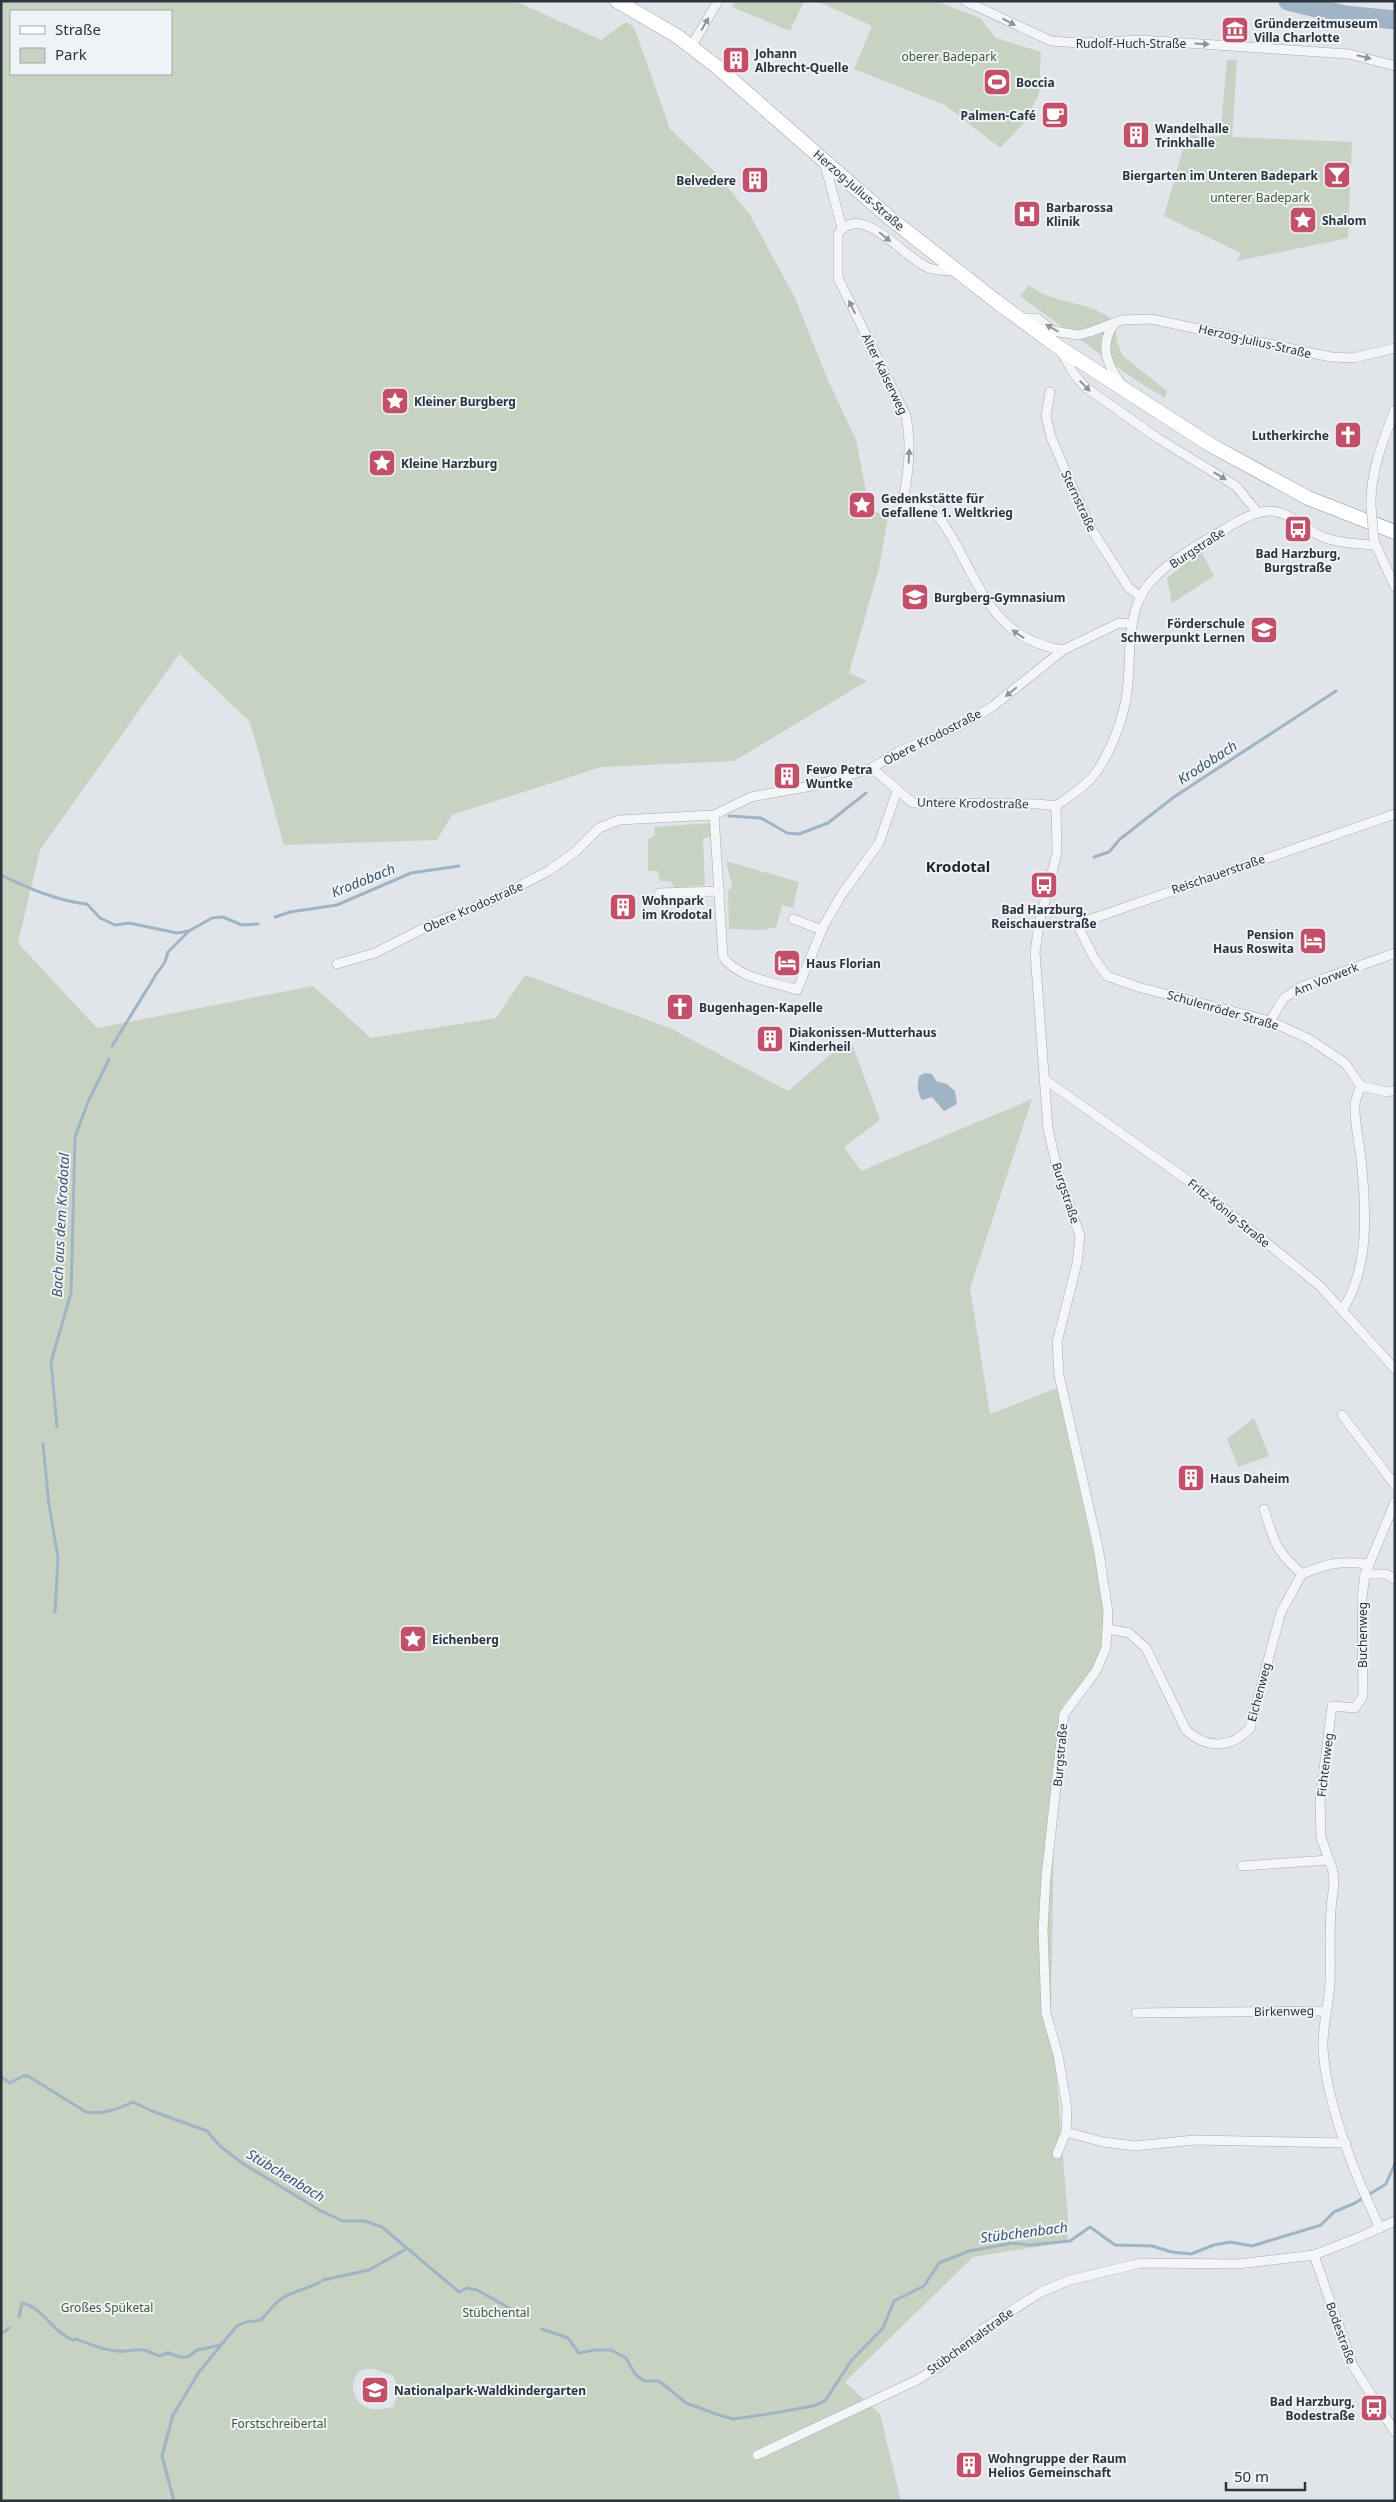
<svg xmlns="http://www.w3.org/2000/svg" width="1396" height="2502" font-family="'Noto Sans',sans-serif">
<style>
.green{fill:#c8d2c3;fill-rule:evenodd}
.water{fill:#9fb5c6}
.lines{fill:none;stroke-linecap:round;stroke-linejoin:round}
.stream{stroke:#9fb5c6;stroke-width:3}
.river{stroke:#9fb5c6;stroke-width:19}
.minor-casing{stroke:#a7acb3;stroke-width:10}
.primary-casing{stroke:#a1aab3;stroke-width:15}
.trunk-casing{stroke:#8a939e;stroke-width:15}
.minor{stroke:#f3f5f7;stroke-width:9}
.primary{stroke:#fff;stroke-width:14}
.trunk{stroke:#fff;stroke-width:14}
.minor-bridge-casing{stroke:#a7acb3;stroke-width:10;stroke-linecap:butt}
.minor-bridge{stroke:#f3f5f7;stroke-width:9}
.oneway{fill:#8f949b}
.labels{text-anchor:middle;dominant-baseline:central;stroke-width:4;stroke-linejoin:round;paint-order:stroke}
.poi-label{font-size:12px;font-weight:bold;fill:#2b343f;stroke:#f0f3f6;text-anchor:start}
.street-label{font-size:12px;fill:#2b343f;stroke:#f0f3f6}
.park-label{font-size:12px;fill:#425939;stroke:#f0f3f6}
.water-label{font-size:14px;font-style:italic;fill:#38556f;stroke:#f0f3f6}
.quarter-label{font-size:15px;font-weight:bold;fill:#1d2530;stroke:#f0f3f6}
</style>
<rect width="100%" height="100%" fill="#e1e5e9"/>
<g class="green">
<path d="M 1,1 L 515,1 L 601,40 L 626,22 L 634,27 L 670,129 L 718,175 L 750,215 L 795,298 L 827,378 L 856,440 L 870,512 L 878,512 L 888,518 L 879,568 L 849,673 L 867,681 L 734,761 L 601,767 L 452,815 L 437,840 L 284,845 L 250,722 L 179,654 L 40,850 L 18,943 L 97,1028 L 313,986 L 371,1038 L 496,1018 L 525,975 L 670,1028 L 788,1091 L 850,1038 L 880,1120 L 844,1147 L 861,1171 L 1032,1099 L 970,1288 L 990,1414 L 1057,1388 L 1105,1603 L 1103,1640 L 1093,1669 L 1062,1707 L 1055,1760 L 1051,2009 L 1068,2219 L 1067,2242 L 973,2257 L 845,2382 L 880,2414 L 901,2501 L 1,2501 ZM 11,11 L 171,11 L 171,74 L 11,74 ZM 364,2369 L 375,2369 L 393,2376 L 399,2389 L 393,2407 C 387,2408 379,2410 373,2409 C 352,2407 345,2378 364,2369 Z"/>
<path d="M 735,1 L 804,1 L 790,31 L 732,7 Z"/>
<path d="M 816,1 L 936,1 L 980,18 L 996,38 L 1041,52 L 1039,94 L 1025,122 L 1000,148 L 945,105 L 854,69 L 872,26 Z"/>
<path d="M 1227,60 L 1237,60 L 1232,137 L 1352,142 L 1348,238 L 1237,261 L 1241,253 L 1164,216 L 1187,135 L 1220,137 Z"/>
<path d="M 1029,285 C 1053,306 1093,299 1115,323 L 1117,342 L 1123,356 L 1167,391 L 1165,398 L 1134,379 L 1020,296 Z"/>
<path d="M 1201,551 L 1214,576 L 1172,603 L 1167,578 Z"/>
<path d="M 712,823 L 713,837 L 703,838 L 705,885 L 675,888 L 670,881 L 660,881 L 658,871 L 648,871 L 648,840 L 655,835 L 654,827 Z"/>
<path d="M 726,861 L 799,882 L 793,908 L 782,905 L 776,927 L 764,930 L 729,929 L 728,891 L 732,886 Z"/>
<path d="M 1254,1418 L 1269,1456 L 1238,1467 L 1227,1439 Z"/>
</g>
<path class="water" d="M 925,1073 L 932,1074 L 936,1081 L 947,1084 L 955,1091 L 957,1104 L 944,1111 L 932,1097 L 922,1100 C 917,1091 917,1085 919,1076 Z"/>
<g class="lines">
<g class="stream">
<path d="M 729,816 L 761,818 L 787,833 L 799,834 L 828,823 L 866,793"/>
<path d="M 1094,857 L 1109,852 L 1120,839 L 1174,797 L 1336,691"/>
<path d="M 1,875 C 28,888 57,901 87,904 L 100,918 L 115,925 L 129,923 L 177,933 L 189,931 L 212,918 L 223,917 L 242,925 L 258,924"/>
<path d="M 275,917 L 290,912 L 337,905 L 411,873 L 459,866"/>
<path d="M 155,976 L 165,962 L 168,952 L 189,931"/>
<path d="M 112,1046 L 154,978"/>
<path d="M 57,1427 L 51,1362 L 71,1293 L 75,1137 L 88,1102 L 109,1059"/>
<path d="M 43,1444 L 49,1505 L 58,1558 L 55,1612"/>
<path d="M 1,2077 L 10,2083 L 23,2076 L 28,2076 L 86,2112 C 102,2115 118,2109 133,2102 L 152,2111 L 207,2131 L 220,2146 L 242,2163 L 321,2211 L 343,2221 L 365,2221 L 382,2227 L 459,2292 L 467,2288 L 477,2290 L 525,2317"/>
<path d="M 323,2280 L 369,2270 L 406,2249"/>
<path d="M 19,2317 L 22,2303 C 43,2307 53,2333 73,2340 L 76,2339 C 89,2344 103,2350 117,2351 C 137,2353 136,2344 159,2356 L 168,2353 L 180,2357 L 188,2357 L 197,2350 L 221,2345 L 237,2326 L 246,2322 L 261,2320 C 268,2313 275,2302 284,2297 C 296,2290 308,2289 320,2282"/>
<path d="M 542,2329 L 568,2338 L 579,2353 L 595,2350 L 611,2350 L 626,2358 L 635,2374 L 644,2381 L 659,2381 L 686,2403 L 716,2414 L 733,2419 L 762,2415 L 813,2406 L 825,2401 L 851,2361 L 883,2328 L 894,2301 L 924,2286 L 939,2263 L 969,2251 L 1013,2243 L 1030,2245 L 1070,2241 L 1090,2227 L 1115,2245 L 1152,2246 L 1172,2252 L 1191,2254 L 1214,2245 L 1230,2242 L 1252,2246 L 1321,2225 L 1334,2212 L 1355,2203 L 1386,2184 L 1395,2163"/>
<path d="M 1,2334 L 9,2328"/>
<path d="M 174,2501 L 162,2456 L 173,2415 L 199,2372 L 221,2345"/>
</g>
<path class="river" d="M 1288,1 L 1345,15 L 1395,20"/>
<g class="minor-casing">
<g id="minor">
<path d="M 965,1 L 1051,41 L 1080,43 L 1141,40 L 1349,54 L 1395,66"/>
<path d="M 691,47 L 718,1"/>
<path d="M 824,161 L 842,228"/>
<path d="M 957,271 C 948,270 937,271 929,268 C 904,259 862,200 838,234 L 838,278 L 906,416 C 912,446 909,474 902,504 C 918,504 930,507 941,520 C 979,575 986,638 1063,650"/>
<path d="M 1020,318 L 1037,318 L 1053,331 L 1078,335 L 1090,332 L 1122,320 L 1151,319 L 1331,357 L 1353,358 L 1395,348"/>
<path d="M 1115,323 C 1098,345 1107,364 1121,384"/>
<path d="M 1060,350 L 1074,374 L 1085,387 L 1159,439 L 1236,486 L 1258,513"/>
<path d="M 1050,392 L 1046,416 L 1051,437 L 1072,486 L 1092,530 L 1129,588 L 1141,597"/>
<path d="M 1371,506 C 1370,473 1383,440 1395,410"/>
<path d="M 1374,541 L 1395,587"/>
<path d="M 872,768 L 913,803 L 1038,804 L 1056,806"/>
<path d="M 714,815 L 723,957 C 738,978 773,982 797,990 L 824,925 L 842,894 L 879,843 L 897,791"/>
<path d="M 659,893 L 720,891"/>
<path d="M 793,919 L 822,930"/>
<path d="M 1039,924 L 1077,924 L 1395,814"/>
<path d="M 1077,924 L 1094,958 L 1107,976 L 1138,987 L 1270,1021 L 1309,1039 L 1345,1063 L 1361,1086 C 1359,1092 1355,1099 1355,1104 C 1354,1122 1359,1141 1361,1158 C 1366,1207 1370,1267 1343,1309"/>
<path d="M 337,964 L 375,953 L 434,923 L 489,902 L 550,870 L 575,852 L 599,828 L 619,820 L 714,815 L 751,797 L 817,785 L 872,768 L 898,752 L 957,727 L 992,707 L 1063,650 L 1119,623 L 1132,624"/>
<path d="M 1270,1021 L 1284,998 L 1301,987 L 1395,953"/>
<path d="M 1044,1079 L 1196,1186 L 1320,1286 L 1395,1369"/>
<path d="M 1361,1086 L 1387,1092 L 1395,1090"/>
<path d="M 1342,1415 L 1395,1485"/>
<path d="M 1264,1509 C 1275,1543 1275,1550 1302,1574"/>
<path d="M 1365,1574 L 1386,1574 L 1395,1579"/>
<path d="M 1108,1629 L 1129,1633 L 1146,1648 L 1186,1730 C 1207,1749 1231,1749 1250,1728 L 1281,1612 L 1302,1574 C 1329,1563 1339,1561 1368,1564"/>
<path d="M 1329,1860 L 1321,1837 L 1320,1801 L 1332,1706 L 1355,1708 L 1363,1696 L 1362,1598 L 1365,1574 L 1395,1502"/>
<path d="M 1242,1866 L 1329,1860 C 1338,1881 1332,1889 1331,1911 C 1329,1935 1331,1959 1330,1983 C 1329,2005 1322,2026 1323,2048 C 1326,2104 1356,2177 1380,2228"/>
<path d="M 1136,2013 L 1326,2011"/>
<path d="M 1066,2132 L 1103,2142 L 1135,2146 L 1194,2140 L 1346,2143"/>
<path d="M 1057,2154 L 1066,2132 L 1067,2108 L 1058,2055 L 1046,2013 L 1043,1930 L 1046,1877 L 1064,1714 L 1096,1671 L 1106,1648 L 1108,1612 L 1098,1547 L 1059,1375 L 1057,1342 L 1077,1263 L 1080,1236 L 1059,1176 L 1048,1129 L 1035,952 L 1039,924 L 1057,853 L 1056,806 C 1068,797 1085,787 1094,775 C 1109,756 1122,722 1126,699 C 1133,662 1123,617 1148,585 C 1164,565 1189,550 1211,537 C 1228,528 1249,512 1269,511 C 1288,510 1305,530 1323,537 C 1339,543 1357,544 1375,545"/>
<path d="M 1314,2255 L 1353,2366 L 1395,2432"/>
<path d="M 757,2455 L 917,2380 L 943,2364 L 983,2329 L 1041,2292 L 1070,2280 L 1141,2263 L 1238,2264 L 1314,2255 L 1355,2239 L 1395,2221"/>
</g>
</g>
<g class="primary-casing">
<path id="primary" d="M 617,1 L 677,36 L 716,66 L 891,219 L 997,302 L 1057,346 L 1209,444"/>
</g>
<g class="trunk-casing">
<path id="trunk" d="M 1209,444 L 1308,498 L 1395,532"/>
</g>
<use href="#minor" class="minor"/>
<use href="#primary" class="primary"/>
<use href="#trunk" class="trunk"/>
<g class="minor-bridge-casing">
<path id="minor-bridge" d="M 1371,506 L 1374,541"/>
</g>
<use href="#minor-bridge" class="minor-bridge"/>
</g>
<defs><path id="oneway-solid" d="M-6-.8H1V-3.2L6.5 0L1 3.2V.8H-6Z" transform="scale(1.25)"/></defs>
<g class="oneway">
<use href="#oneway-solid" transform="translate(1009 22) rotate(28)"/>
<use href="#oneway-solid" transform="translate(705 24) rotate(-59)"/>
<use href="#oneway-solid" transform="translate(1202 44) rotate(4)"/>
<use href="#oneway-solid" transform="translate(1364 57) rotate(14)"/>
<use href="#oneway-solid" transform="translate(885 237) rotate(39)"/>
<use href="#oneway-solid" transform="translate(852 307) rotate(-116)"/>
<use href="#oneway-solid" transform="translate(1052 328) rotate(-150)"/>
<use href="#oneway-solid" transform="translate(1085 386) rotate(45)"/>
<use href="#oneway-solid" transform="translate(909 456) rotate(-87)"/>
<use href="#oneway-solid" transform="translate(1220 476) rotate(31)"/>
<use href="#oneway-solid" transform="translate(1018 634) rotate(-146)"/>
<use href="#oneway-solid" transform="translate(1011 692) rotate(141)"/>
</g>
<defs>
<g id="museum-square" transform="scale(1.4375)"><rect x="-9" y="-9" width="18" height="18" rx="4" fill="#c3506b" stroke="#f0f3f6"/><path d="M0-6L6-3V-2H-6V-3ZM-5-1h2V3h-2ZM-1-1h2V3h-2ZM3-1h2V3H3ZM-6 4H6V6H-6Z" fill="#fff"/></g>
<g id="building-square" transform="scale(1.4375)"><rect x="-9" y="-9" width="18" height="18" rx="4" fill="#c3506b" stroke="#f0f3f6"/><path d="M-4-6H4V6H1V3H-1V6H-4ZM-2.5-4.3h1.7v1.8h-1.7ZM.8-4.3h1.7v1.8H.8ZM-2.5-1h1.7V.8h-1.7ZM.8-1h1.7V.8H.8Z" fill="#fff"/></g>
<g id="stadium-square" transform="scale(1.4375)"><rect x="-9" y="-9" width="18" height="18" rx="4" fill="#c3506b" stroke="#f0f3f6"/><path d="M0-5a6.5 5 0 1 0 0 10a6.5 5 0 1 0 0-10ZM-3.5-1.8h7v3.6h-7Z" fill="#fff"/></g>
<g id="cafe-square" transform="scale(1.4375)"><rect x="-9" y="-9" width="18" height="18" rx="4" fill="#c3506b" stroke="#f0f3f6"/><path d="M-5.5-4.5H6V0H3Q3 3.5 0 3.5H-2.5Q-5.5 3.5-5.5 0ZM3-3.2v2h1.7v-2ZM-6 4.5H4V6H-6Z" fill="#fff"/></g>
<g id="bar-square" transform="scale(1.4375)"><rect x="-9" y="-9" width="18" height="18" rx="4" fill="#c3506b" stroke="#f0f3f6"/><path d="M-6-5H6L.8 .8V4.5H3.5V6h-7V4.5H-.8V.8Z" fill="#fff"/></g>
<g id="hospital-square" transform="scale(1.4375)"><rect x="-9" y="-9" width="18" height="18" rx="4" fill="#c3506b" stroke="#f0f3f6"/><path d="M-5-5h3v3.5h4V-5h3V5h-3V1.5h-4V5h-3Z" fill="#fff"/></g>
<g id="sight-square" transform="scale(1.4375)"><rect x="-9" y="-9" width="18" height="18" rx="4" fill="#c3506b" stroke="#f0f3f6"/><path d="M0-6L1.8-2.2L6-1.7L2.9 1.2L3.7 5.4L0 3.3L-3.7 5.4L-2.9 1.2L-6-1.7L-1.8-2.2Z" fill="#fff"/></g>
<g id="church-square" transform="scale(1.4375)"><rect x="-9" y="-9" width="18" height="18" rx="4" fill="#c3506b" stroke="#f0f3f6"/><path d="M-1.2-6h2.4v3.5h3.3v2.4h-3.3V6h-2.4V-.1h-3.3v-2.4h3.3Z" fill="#fff"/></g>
<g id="bus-square" transform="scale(1.4375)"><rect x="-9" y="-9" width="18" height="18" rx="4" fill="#c3506b" stroke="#f0f3f6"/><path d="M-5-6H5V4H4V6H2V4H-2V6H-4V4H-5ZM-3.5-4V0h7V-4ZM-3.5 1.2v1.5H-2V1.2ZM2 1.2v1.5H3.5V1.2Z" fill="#fff"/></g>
<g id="school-square" transform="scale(1.4375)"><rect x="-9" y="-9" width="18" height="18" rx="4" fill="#c3506b" stroke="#f0f3f6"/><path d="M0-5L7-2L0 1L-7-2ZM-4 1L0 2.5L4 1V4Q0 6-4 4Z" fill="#fff"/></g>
<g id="hotel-square" transform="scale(1.4375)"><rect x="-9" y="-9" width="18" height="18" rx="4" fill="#c3506b" stroke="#f0f3f6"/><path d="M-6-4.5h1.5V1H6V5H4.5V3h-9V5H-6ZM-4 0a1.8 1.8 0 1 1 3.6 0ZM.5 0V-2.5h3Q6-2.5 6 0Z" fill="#fff"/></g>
</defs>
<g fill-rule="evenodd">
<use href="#museum-square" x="1235" y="30"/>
<use href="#building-square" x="736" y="60"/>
<use href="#stadium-square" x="997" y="82"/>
<use href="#cafe-square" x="1055" y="115"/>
<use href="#building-square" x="1136" y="135"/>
<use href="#bar-square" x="1337" y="175"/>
<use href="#building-square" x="755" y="180"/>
<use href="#hospital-square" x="1027" y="214"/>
<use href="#sight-square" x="1303" y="220"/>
<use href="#sight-square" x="395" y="401"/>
<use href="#church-square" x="1348" y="435"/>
<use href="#sight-square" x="382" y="463"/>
<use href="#sight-square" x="862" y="505"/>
<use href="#bus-square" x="1298" y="529"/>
<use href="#school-square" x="915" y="597"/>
<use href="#school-square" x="1264" y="630"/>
<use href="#building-square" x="787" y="776"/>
<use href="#bus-square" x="1044" y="885"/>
<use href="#building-square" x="623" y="907"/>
<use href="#hotel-square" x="1313" y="941"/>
<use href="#hotel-square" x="787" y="963"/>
<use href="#church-square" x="680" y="1007"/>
<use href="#building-square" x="770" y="1039"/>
<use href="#building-square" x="1191" y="1478"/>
<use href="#sight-square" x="413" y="1639"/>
<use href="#school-square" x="375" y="2390"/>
<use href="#bus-square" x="1374" y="2408"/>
<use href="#building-square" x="969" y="2465"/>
</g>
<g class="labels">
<g class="poi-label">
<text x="1254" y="23">Gründerzeitmuseum<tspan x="1254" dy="14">Villa Charlotte</tspan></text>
<text x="755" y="53">Johann<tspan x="755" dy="14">Albrecht-Quelle</tspan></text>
<text x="1016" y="82">Boccia</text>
<text x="1036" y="115" text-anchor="end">Palmen-Café</text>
<text x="1155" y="128">Wandelhalle<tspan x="1155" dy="14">Trinkhalle</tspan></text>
<text x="1318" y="175" text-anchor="end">Biergarten im Unteren Badepark</text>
<text x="736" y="180" text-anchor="end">Belvedere</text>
<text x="1046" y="207">Barbarossa<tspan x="1046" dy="14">Klinik</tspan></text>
<text x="1322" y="220">Shalom</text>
<text x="414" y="401">Kleiner Burgberg</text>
<text x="1329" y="435" text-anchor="end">Lutherkirche</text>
<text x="401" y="463">Kleine Harzburg</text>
<text x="881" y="498">Gedenkstätte für<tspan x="881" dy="14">Gefallene 1. Weltkrieg</tspan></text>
<text x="1298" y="553" text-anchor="middle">Bad Harzburg,<tspan x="1298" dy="14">Burgstraße</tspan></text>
<text x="934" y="597">Burgberg-Gymnasium</text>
<text x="1245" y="623" text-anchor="end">Förderschule<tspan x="1245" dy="14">Schwerpunkt Lernen</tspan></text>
<text x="806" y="769">Fewo Petra<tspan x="806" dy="14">Wuntke</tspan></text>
<text x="642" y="900">Wohnpark<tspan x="642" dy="14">im Krodotal</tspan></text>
<text x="1044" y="909" text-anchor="middle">Bad Harzburg,<tspan x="1044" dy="14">Reischauerstraße</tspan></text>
<text x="1294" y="934" text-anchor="end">Pension<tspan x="1294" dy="14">Haus Roswita</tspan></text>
<text x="806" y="963">Haus Florian</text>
<text x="699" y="1007">Bugenhagen-Kapelle</text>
<text x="789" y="1032">Diakonissen-Mutterhaus<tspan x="789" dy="14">Kinderheil</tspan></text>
<text x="1210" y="1478">Haus Daheim</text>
<text x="432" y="1639">Eichenberg</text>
<text x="394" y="2390">Nationalpark-Waldkindergarten</text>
<text x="1355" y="2401" text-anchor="end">Bad Harzburg,<tspan x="1355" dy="14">Bodestraße</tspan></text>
<text x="988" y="2458">Wohngruppe der Raum<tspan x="988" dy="14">Helios Gemeinschaft</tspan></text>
</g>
<g class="street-label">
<text x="1131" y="43">Rudolf-Huch-Straße</text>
<text transform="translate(859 190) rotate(41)">Herzog-Julius-Straße</text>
<text transform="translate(1255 341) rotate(13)">Herzog-Julius-Straße</text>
<text transform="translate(885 374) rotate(64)">Alter Kaiserweg</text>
<text transform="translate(1079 501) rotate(65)">Sternstraße</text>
<text transform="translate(1197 548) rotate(-33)">Burgstraße</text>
<text transform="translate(932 737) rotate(-27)">Obere Krodostraße</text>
<text transform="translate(973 803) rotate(1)">Untere Krodostraße</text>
<text transform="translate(1218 874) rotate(-19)">Reischauerstraße</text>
<text transform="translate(473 907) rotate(-24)">Obere Krodostraße</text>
<text transform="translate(1326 979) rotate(-22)">Am Vorwerk</text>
<text transform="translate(1223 1010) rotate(16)">Schulenröder Straße</text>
<text transform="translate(1066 1193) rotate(72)">Burgstraße</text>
<text transform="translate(1229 1213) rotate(39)">Fritz-König-Straße</text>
<text transform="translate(1362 1635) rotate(-90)">Buchenweg</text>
<text transform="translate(1259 1692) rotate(-75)">Eichenweg</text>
<text transform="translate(1060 1755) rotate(-85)">Burgstraße</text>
<text transform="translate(1325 1765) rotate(-83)">Fichtenweg</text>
<text transform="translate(1284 2011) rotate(-1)">Birkenweg</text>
<text transform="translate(1341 2333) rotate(70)">Bodestraße</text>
<text transform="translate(970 2341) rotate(-36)">Stübchentalstraße</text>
</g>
<g class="park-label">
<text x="949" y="56">oberer Badepark</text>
<text x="1260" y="197">unterer Badepark</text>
<text x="107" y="2307">Großes Spüketal</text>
<text x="496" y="2312">Stübchental</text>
<text x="279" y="2423">Forstschreibertal</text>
</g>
<g class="water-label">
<text transform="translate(1207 762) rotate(-33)">Krodobach</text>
<text transform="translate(363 880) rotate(-22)">Krodobach</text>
<text transform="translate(60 1225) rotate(-87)">Bach aus dem Krodotal</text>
<text transform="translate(286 2175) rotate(31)">Stübchenbach</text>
<text transform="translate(1024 2232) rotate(-7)">Stübchenbach</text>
</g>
<g class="quarter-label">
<text x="958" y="866">Krodotal</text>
</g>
</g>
<rect width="1396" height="2502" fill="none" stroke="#2b343f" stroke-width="5"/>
<rect x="10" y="10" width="162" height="65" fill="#f0f3f6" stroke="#a1a7ad"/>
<rect x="20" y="26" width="25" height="8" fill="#ffffff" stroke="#a1a7ad"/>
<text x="55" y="35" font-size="15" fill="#2b343f">Straße</text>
<rect x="20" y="48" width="25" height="15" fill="#c8d2c3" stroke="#a1a7ad"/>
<text x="55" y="60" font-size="15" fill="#2b343f">Park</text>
<path d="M1226 2482v8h79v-8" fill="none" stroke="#2b343f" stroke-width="2.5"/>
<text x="1234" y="2482" font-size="15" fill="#2b343f" stroke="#f0f3f6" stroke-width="4" paint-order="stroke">50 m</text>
</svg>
